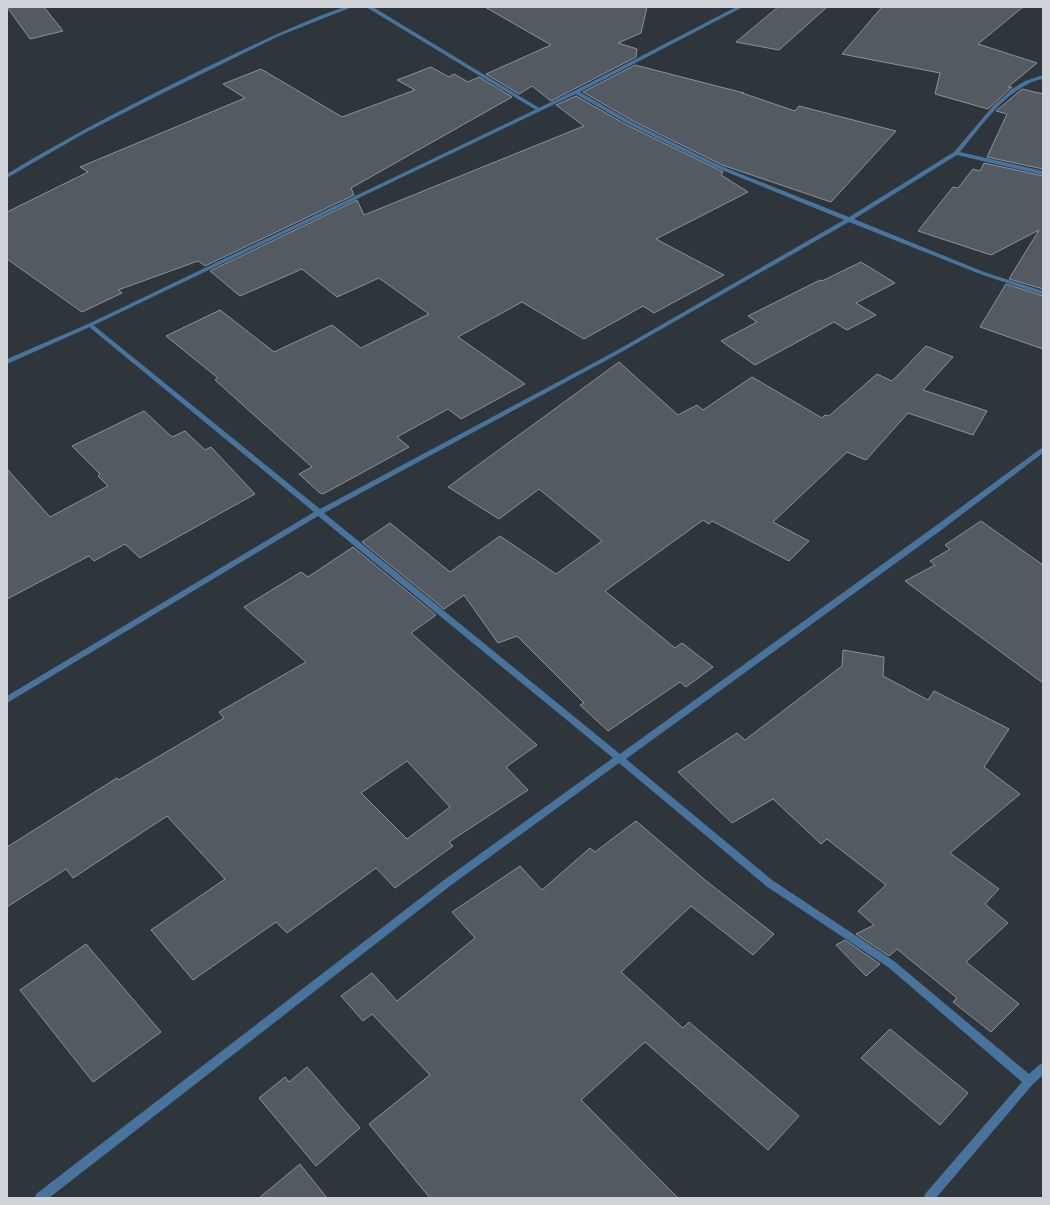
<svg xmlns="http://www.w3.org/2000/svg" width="1050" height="1205" font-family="Raleway,sans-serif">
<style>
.building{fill:#535a62;stroke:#8a929a;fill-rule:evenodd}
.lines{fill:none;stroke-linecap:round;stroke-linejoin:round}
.minor{fill:#47739d;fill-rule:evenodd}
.tertiary{fill:#47739d;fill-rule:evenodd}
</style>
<rect width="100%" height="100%" fill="#2e353b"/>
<g class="building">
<path d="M 7,7 L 44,7 L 63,31 L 30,39 Z"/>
<path d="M 485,7 L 647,7 L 641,33 L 618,43 L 637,49 L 636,57 L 551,101 L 532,86 L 519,94 L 486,74 L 551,45 Z"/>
<path d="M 778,7 L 827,7 L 779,50 L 736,42 Z"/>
<path d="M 882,7 L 1023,7 L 978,44 L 1037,63 L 1008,87 L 1012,87 L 988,109 L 935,94 L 940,73 L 842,54 Z"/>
<path d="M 635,65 L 744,93 L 742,93 L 795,111 L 799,106 L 896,131 L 831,202 L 722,165 L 631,120 L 583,92 Z"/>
<path d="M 431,67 L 449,77 L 454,74 L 468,82 L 479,77 L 512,97 L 351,188 L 354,195 L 205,266 L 198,261 L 118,290 L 122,293 L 82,312 L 7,259 L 7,212 L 88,172 L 80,167 L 245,98 L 223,84 L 261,69 L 342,117 L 415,90 L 397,80 Z"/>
<path d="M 1022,89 L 1043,94 L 1043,169 L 987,157 L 1007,114 L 996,111 Z"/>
<path d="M 576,96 L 625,124 L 723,172 L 721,175 L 748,192 L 656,239 L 724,275 L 654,313 L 643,306 L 584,339 L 522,302 L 458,337 L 525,384 L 461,419 L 448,409 L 397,437 L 409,447 L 323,494 L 320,493 L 299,474 L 312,467 L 215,380 L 218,378 L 166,336 L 220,310 L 274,352 L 332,325 L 361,348 L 429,314 L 379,278 L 337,297 L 302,269 L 240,296 L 210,271 L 357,200 L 364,215 L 584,126 L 556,105 Z"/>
<path d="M 984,163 L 1043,176 L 1043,289 L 1009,279 L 1039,230 L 991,255 L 918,231 L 953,187 L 958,188 L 973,169 L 980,171 Z"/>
<path d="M 861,262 L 895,283 L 856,303 L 876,315 L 847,330 L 834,322 L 755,365 L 721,341 L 757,322 L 748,316 L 820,280 L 822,281 Z"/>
<path d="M 1006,284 L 1043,296 L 1043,349 L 980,327 Z"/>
<path d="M 926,346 L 953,357 L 923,390 L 987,411 L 973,435 L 908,413 L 866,460 L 847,452 L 773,522 L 809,541 L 789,561 L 712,521 L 709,524 L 703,520 L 605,591 L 675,648 L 682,643 L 713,667 L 686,687 L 680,682 L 608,731 L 580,705 L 584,703 L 517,636 L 498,643 L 464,595 L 444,609 L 362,542 L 390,523 L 450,572 L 500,536 L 556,574 L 602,541 L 539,489 L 499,519 L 448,487 L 619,362 L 678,415 L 697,405 L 703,410 L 752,377 L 822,418 L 825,415 L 829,416 L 877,374 L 892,381 Z"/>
<path d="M 144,411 L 172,437 L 185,431 L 205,450 L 211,447 L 255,494 L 140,558 L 125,544 L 94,561 L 89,556 L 7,599 L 7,469 L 50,517 L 108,486 L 98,476 L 100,474 L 72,446 Z"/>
<path d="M 981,521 L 1043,565 L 1043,683 L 905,581 L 935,565 L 930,561 L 950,549 L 945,545 Z"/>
<path d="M 353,547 L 436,615 L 411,633 L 537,745 L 506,767 L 528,790 L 449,842 L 453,846 L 395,888 L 376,868 L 287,933 L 276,922 L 193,980 L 151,930 L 225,879 L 167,816 L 73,878 L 66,869 L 7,907 L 7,847 L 117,778 L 119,780 L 224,718 L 219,712 L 306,662 L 244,607 L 301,572 L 308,577 ZM 407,761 L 450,807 L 407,839 L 361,793 Z"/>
<path d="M 843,650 L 884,657 L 883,676 L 928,700 L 934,691 L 1009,729 L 984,767 L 1020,794 L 950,853 L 999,889 L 985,904 L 1008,923 L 966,962 L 1019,1004 L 991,1032 L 953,1002 L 957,998 L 897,949 L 889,956 L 856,934 L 874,925 L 858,911 L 886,885 L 827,839 L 821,844 L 773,799 L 732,823 L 678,772 L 737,733 L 745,740 L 842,666 Z"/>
<path d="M 636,821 L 705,880 L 774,934 L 753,955 L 691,906 L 621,972 L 683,1028 L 689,1022 L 799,1116 L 768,1150 L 645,1042 L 581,1100 L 678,1198 L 430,1198 L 369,1124 L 430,1075 L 372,1014 L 363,1021 L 341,996 L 372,973 L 397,1001 L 475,938 L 452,912 L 520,866 L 542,890 L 590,848 L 595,852 Z"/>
<path d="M 845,940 L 880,964 L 866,976 L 836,945 Z"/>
<path d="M 86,944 L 161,1032 L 93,1082 L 20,990 Z"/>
<path d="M 890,1029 L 968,1093 L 940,1125 L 861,1058 Z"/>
<path d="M 307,1067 L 360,1128 L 316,1166 L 259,1098 L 285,1077 L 289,1082 Z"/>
<path d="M 300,1164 L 327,1198 L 259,1198 Z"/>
</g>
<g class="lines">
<g class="minor">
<path d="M 344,7 L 352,7 L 279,36 L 159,95 L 83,134 L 7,178 L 7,174 C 71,135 138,101 205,68 C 251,46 296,24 344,7 Z"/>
<path d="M 366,7 L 373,7 L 541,109 L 536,110 Z"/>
<path d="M 1043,75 L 1043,79 C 1038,80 1033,81 1028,84 C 1000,98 980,128 960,152 L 1043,171 L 1043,175 L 957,155 L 854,219 L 984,272 L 1043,291 L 1043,295 L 980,274 L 849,222 L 618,354 L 324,513 L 620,754 L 934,527 L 1043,447 L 1043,453 L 940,531 L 626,759 L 772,880 L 894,961 L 1029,1074 L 1039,1065 L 1043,1063 L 1043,1075 L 1033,1084 L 936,1198 L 924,1198 L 925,1194 L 1022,1082 L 888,967 L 766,886 L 619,763 L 450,886 L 49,1198 L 35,1198 L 36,1194 L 444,880 L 613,758 L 318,516 L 7,703 L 7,696 L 314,512 L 88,326 L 88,324 L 92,324 L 320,509 L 614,352 L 844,220 L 717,168 L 626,123 L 574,93 L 574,91 L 578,91 L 630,121 L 721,166 L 849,217 L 954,152 L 993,106 L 1012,89 L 1025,81 Z"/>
</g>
<path class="tertiary" d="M 736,7 L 743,7 L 578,93 L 92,326 L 7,364 L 7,359 L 88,324 L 574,91 Z"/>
</g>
<rect width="1050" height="1205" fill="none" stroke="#d0d4d8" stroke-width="16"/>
</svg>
